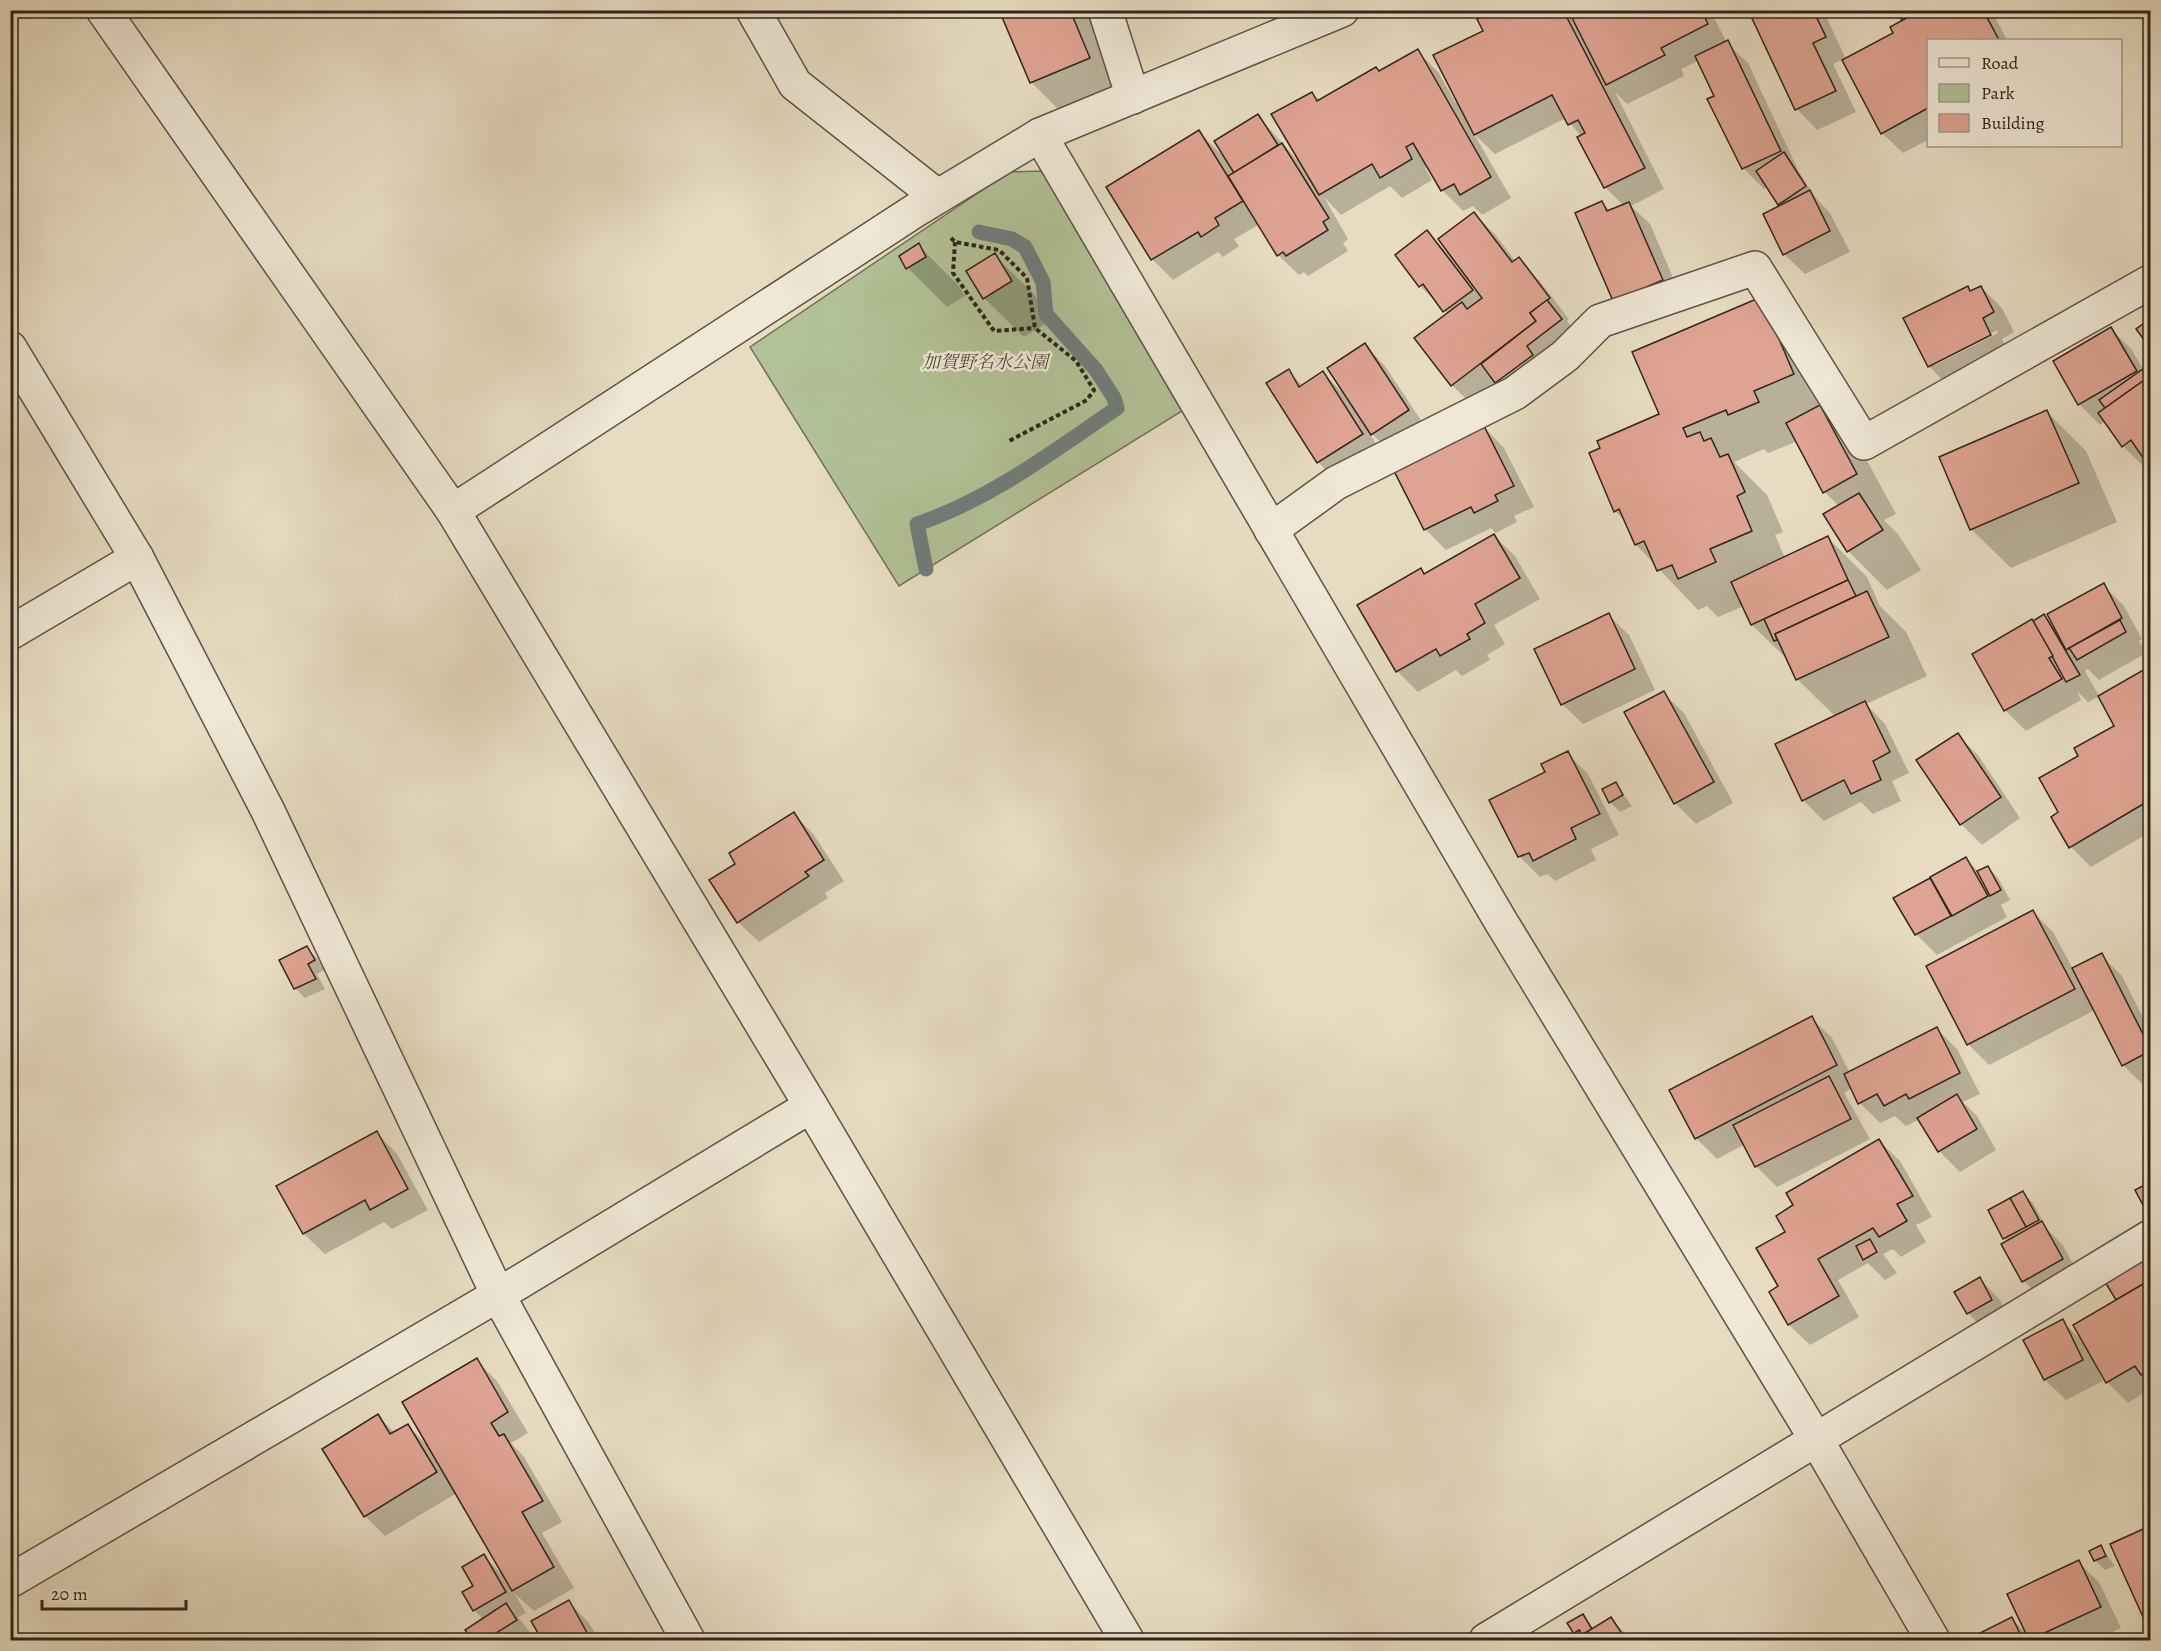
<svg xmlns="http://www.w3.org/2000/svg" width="2161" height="1651" font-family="Alegreya,'Noto Serif JP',serif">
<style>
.green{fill:#b2c196;stroke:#71725a;stroke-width:1.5}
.shadow{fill:#0003;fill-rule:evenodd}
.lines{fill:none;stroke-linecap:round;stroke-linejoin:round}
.stream{stroke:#707d7d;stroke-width:15}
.building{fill:#dea391;stroke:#30241d;stroke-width:1.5}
.minor-casing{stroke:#5e5246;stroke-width:36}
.path{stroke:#30241d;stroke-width:4;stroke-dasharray:4.5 3;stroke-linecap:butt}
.minor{stroke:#efe8d7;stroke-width:33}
.labels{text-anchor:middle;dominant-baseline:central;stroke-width:5;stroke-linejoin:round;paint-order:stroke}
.park-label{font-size:18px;font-style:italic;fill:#504b3b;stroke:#efe8d7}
</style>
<rect width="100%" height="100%" fill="#e7dcc1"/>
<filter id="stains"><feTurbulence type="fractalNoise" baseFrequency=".00333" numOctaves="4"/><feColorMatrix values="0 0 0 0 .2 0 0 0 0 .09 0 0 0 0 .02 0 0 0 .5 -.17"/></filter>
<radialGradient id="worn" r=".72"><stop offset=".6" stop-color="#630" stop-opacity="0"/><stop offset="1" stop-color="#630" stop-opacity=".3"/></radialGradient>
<path class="green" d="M 1044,171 L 1182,411 L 899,586 L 750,347 L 1009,172 Z"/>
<g class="shadow">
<path d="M 1001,10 L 1090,10 L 1128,97 L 1071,122 L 1031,82 Z"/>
<path d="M 1496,10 L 1710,10 L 1727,43 L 1748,63 L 1799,172 L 1815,197 L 1830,213 L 1850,252 L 1805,274 L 1784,254 L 1782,206 L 1768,187 L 1764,189 L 1743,168 L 1698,61 L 1681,69 L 1684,76 L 1627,104 L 1615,92 L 1664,189 L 1631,206 L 1650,224 L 1683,301 L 1635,321 L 1602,203 L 1611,211 L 1624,206 L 1605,187 L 1581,136 L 1566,118 L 1495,154 L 1474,134 L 1511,198 L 1482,215 L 1473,206 L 1463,211 L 1442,190 L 1429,166 L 1425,168 L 1432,180 L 1402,198 L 1390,186 L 1341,215 L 1324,197 L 1348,239 L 1343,243 L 1348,251 L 1308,276 L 1304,272 L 1299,275 L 1278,255 L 1260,224 L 1234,239 L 1239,246 L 1223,257 L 1218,252 L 1173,280 L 1152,259 L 1199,132 L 1224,157 L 1258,116 L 1301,164 L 1312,93 L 1320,101 L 1380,72 L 1417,51 L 1438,72 L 1456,103 L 1485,31 Z"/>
<path d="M 1749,10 L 1823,10 L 1846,59 L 1895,33 L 1904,21 L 1898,10 L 1991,10 L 2007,40 L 1928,40 L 1928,140 L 1903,153 L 1882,133 L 1844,59 L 1833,64 L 1856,112 L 1817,130 L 1797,109 Z"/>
<path d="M 1474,214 L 1495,234 L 1515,261 L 1518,259 L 1539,280 L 1569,319 L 1567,321 L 1582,341 L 1473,406 L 1452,385 L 1448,314 L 1420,286 L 1397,255 L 1427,232 L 1448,253 Z"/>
<path d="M 918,245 L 958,285 L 965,296 L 947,307 L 908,268 L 901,256 Z"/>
<path d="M 994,255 L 1034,294 L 1050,321 L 1024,337 L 984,298 L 968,272 Z"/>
<path d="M 1967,287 L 1972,292 L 1981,287 L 2002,308 L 2014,332 L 2002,339 L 2011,356 L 1949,387 L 1929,366 ZM 1997,330 L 1998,333 L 1935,365 L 1935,362 Z"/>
<path d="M 1761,299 L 1859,446 L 1896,514 L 1884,520 L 1898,534 L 1921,570 L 1887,590 L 1848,551 L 1839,506 L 1825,492 L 1798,441 L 1768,453 L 1764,449 L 1734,462 L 1767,495 L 1783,532 L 1775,535 L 1785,558 L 1828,538 L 1867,577 L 1880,606 L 1906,632 L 1927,676 L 1866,704 L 1885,724 L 1909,773 L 1892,781 L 1901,801 L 1873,814 L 1861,802 L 1824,821 L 1803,800 L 1836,717 L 1797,679 L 1787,659 L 1752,625 L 1744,606 L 1718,617 L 1707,606 L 1698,610 L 1636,545 L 1626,522 L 1615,511 L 1661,415 Z"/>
<path d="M 2111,329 L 2132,350 L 2144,371 L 2150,366 L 2150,465 L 2149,463 L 2144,467 L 2123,446 L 2106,421 L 2100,425 L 2079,404 Z"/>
<path d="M 1365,345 L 1385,366 L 1428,431 L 1393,454 L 1368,430 L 1382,455 L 1339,483 L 1318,462 L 1268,384 L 1288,371 L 1303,386 L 1323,373 L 1346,396 Z"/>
<path d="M 2047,412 L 2086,451 L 2117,522 L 2011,568 L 1971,529 Z"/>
<path d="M 1484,427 L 1504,448 L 1534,507 L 1514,516 L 1517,522 L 1496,533 L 1491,528 L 1446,550 L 1425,529 Z"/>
<path d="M 1494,536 L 1515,556 L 1540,599 L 1494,625 L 1505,644 L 1487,655 L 1490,660 L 1462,676 L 1456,670 L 1418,692 L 1397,671 L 1359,605 L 1421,570 L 1426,575 Z"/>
<path d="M 2103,585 L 2124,606 L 2142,639 L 2139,641 L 2146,653 L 2099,680 L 2088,669 L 2085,671 L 2099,696 L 2088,702 L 2077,691 L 2081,700 L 2026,731 L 2006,711 L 1974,655 L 2044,616 L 2053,625 Z"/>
<path d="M 1608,615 L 1629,635 L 1655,690 L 1583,724 L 1562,704 Z"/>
<path d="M 2145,671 L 2150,677 L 2150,832 L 2091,867 L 2071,847 L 2060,812 L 2080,757 L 2116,726 Z"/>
<path d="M 1663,693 L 1684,713 L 1733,803 L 1696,824 L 1675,803 L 1626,713 Z"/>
<path d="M 1957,735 L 1978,755 L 2020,818 L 1982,845 L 1961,824 Z"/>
<path d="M 1567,753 L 1588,774 L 1619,835 L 1591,849 L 1596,860 L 1555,881 L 1548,874 L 1540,877 L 1519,856 Z"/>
<path d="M 1616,784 L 1632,806 L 1620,812 L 1610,802 Z"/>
<path d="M 794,814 L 814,835 L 844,881 L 825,893 L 828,898 L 759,942 L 738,922 L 738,864 Z"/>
<path d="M 1966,859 L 1979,872 L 1988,867 L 1998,878 L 2010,900 L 2001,905 L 2007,917 L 1937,955 L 1916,934 L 1895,898 Z"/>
<path d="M 2033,912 L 2053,932 L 2073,969 L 2101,955 L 2122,976 L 2150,1031 L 2150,1082 L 2144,1086 L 2123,1065 L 2095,1010 L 1989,1065 L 1968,1044 Z"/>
<path d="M 307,948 L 317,958 L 324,970 L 317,974 L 325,989 L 305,998 L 295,988 Z"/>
<path d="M 2150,968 L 2150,984 L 2144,971 Z"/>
<path d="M 1811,1018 L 1832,1038 L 1850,1073 L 1936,1028 L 1957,1049 L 1980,1094 L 1963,1102 L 1977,1116 L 1996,1150 L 1960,1172 L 1939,1151 L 1920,1119 L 1906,1126 L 1895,1116 L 1880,1123 L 1860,1103 L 1852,1088 L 1844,1093 L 1870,1139 L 1777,1187 L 1757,1167 L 1745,1144 L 1717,1159 L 1696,1138 Z"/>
<path d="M 377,1133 L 397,1154 L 428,1210 L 392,1229 L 384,1222 L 325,1254 L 304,1234 L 278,1186 Z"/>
<path d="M 1879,1141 L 1900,1161 L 1932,1217 L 1916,1225 L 1926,1242 L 1901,1257 L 1893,1249 L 1883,1254 L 1897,1273 L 1885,1280 L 1868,1263 L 1838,1280 L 1859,1317 L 1810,1345 L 1789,1325 L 1771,1293 L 1780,1287 L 1787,1232 L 1796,1206 Z"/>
<path d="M 2150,1184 L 2150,1211 L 2137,1191 Z"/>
<path d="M 2023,1193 L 2033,1203 L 2047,1229 L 2062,1244 L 2082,1280 L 2044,1302 L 2024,1281 L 2008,1242 L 1990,1211 Z"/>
<path d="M 2150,1251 L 2150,1389 L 2128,1403 L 2107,1382 L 2100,1370 L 2098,1371 L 2103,1381 L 2066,1400 L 2045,1380 L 2025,1340 L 2062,1321 L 2084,1343 L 2118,1301 Z"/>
<path d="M 1980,1279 L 2000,1300 L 2012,1321 L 1989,1334 L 1968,1313 Z"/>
<path d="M 476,1360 L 497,1381 L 528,1433 L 511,1443 L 524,1457 L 562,1522 L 542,1533 L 574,1588 L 534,1611 L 514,1593 L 526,1613 L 518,1617 L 536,1640 L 474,1640 L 467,1630 L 484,1620 L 474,1610 L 475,1586 L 484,1556 L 503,1576 L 457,1493 L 385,1536 L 365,1516 L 378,1416 L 395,1433 L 408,1426 L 427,1445 Z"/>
<path d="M 2150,1527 L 2150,1622 L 2144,1616 L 2112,1545 Z"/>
<path d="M 2101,1547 L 2115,1566 L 2105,1570 L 2095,1560 Z"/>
<path d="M 2078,1562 L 2099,1582 L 2121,1628 L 2095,1640 L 1978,1640 L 1976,1636 L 2012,1619 L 2027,1634 Z"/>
<path d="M 569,1602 L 589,1623 L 599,1640 L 544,1640 L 534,1622 Z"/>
<path d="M 1582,1616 L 1594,1629 L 1611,1619 L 1632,1640 L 1565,1640 L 1576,1634 Z"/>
</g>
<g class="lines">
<path class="stream" d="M 926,569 L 917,524 C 991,499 1052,452 1117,408 L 1114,398 L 1096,370 L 1046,314 L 1043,282 L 1025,247 L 1012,239 L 979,232"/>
</g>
<g class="building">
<path d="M 999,10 L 1070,10 L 1090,58 L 1030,83 Z"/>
<path d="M 1493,10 L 1563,10 L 1645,168 L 1604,188 L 1577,137 L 1585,133 L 1578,120 L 1568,125 L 1552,95 L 1474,135 L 1433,55 L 1483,31 L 1477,19 Z"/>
<path d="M 1701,10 L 1708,24 L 1661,48 L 1665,55 L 1606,85 L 1569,12 Z"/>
<path d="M 1748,10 L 1813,10 L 1826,37 L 1813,43 L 1836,91 L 1795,110 Z"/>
<path d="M 1897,10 L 1921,10 L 1902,21 Z"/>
<path d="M 1921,10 L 1983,10 L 1999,40 L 1928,40 L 1928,108 L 1881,134 L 1842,60 L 1893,33 L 1890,27 Z"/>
<path d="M 1728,40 L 1781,151 L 1742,169 L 1707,99 L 1714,96 L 1695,56 Z"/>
<path d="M 1418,49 L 1491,177 L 1460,195 L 1454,184 L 1441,191 L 1413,143 L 1406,147 L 1412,159 L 1380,178 L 1372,164 L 1319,195 L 1271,114 L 1312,92 L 1317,101 L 1376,67 L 1379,71 Z"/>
<path d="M 1258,114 L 1278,145 L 1234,173 L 1214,141 Z"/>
<path d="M 1199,130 L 1243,201 L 1215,218 L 1219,225 L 1201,237 L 1198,232 L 1151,260 L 1106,187 Z"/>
<path d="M 1282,143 L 1329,218 L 1323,222 L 1328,230 L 1286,256 L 1283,252 L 1277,256 L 1228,176 Z"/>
<path d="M 1784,152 L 1806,186 L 1778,205 L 1756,171 Z"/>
<path d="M 1810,190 L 1830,231 L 1783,255 L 1763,214 Z"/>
<path d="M 1602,201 L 1607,211 L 1629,202 L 1663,280 L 1613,301 L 1575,213 Z"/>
<path d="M 1474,212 L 1512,262 L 1519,257 L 1550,298 L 1530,313 L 1536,321 L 1451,386 L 1414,338 L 1462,302 L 1467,309 L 1482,298 L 1438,239 Z"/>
<path d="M 1427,230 L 1473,290 L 1443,312 L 1423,284 L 1419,287 L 1395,255 Z"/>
<path d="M 919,243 L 926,257 L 906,269 L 899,256 Z"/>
<path d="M 995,253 L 1012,281 L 983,299 L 966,271 Z"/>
<path d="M 1968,286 L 1970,291 L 1981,286 L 1994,312 L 1983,318 L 1991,335 L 1928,367 L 1903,318 Z"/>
<path d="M 1761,297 L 1794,374 L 1754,391 L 1759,402 L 1728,415 L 1726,410 L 1683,428 L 1687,437 L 1700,432 L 1704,441 L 1711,438 L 1720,457 L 1728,454 L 1745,492 L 1737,496 L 1752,531 L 1710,549 L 1716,562 L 1678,579 L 1672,565 L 1657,571 L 1644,541 L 1635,545 L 1619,509 L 1614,512 L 1589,453 L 1600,448 L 1597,441 L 1659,414 L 1632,352 Z"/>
<path d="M 1547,300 L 1562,319 L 1527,346 L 1533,355 L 1495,383 L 1481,364 L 1536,321 L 1530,313 Z"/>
<path d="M 2150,319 L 2150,348 L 2136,329 Z"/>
<path d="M 2111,327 L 2137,371 L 2078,405 L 2053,361 Z"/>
<path d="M 1365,343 L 1409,410 L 1371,435 L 1327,368 Z"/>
<path d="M 2150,364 L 2150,376 L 2105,408 L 2099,400 Z"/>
<path d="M 1289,369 L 1299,387 L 1323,371 L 1363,434 L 1317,463 L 1266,383 Z"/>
<path d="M 2150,376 L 2150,468 L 2131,440 L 2122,447 L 2098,413 Z"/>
<path d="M 1820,405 L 1857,474 L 1823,493 L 1786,423 Z"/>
<path d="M 2047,410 L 2079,483 L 1970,530 L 1939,457 Z"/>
<path d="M 1484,426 L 1514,486 L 1495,495 L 1498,501 L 1474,513 L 1471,507 L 1424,530 L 1394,471 Z"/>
<path d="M 1859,493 L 1883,530 L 1847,552 L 1823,514 Z"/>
<path d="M 1494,534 L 1520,578 L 1475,604 L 1485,623 L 1467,634 L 1470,639 L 1440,656 L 1436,649 L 1396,672 L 1357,605 L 1421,568 L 1424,574 Z"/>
<path d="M 1828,536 L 1848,580 L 1751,625 L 1731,582 Z"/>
<path d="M 1848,580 L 1856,596 L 1775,634 L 1777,640 L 1774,641 L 1764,619 Z"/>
<path d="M 2104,583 L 2122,618 L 2066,650 L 2047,614 Z"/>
<path d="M 1867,591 L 1889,637 L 1796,680 L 1775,634 Z"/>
<path d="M 1609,613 L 1635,669 L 1561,705 L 1534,649 Z"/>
<path d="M 2044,614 L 2080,675 L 2066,682 L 2033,621 Z"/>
<path d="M 2032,619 L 2053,656 L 2049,658 L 2062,679 L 2004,711 L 1972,654 Z"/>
<path d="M 2120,620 L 2126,632 L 2077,660 L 2069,648 Z"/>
<path d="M 2145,669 L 2150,680 L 2150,800 L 2069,848 L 2051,817 L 2058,812 L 2039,778 L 2078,756 L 2074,748 L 2114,726 L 2098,696 Z"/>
<path d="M 1664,691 L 1714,782 L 1674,804 L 1624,712 Z"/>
<path d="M 1865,701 L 1890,752 L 1873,761 L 1881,780 L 1851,794 L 1844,780 L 1802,801 L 1775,744 Z"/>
<path d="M 1958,733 L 2001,797 L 1960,825 L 1916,760 Z"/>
<path d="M 1568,751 L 1600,814 L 1571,828 L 1576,839 L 1533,861 L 1529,853 L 1518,857 L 1489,800 L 1545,772 L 1541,764 Z"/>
<path d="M 1616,782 L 1623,795 L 1609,803 L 1602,789 Z"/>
<path d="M 794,812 L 824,860 L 805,872 L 809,876 L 737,923 L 709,880 L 735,864 L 729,853 Z"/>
<path d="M 1966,857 L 1988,896 L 1952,916 L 1930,877 Z"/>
<path d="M 1988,866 L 2001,890 L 1990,896 L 1977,871 Z"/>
<path d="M 1930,878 L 1951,916 L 1915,935 L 1893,898 Z"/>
<path d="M 2033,910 L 2075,989 L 1967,1045 L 1926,966 Z"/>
<path d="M 307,946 L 315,960 L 308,964 L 316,979 L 294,989 L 279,960 Z"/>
<path d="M 2102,953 L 2150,1048 L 2150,1051 L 2122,1066 L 2072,968 Z"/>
<path d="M 1812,1016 L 1837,1065 L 1695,1139 L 1669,1090 Z"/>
<path d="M 1937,1027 L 1960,1073 L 1909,1099 L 1906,1094 L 1884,1106 L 1877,1094 L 1858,1104 L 1844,1074 Z"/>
<path d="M 1829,1076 L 1851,1119 L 1755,1167 L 1733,1125 Z"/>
<path d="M 1957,1094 L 1977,1129 L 1938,1152 L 1917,1118 Z"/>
<path d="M 377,1131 L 408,1189 L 370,1210 L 365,1200 L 303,1234 L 276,1186 Z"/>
<path d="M 1879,1139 L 1913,1196 L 1897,1204 L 1907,1221 L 1879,1237 L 1873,1228 L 1818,1259 L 1839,1296 L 1788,1325 L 1769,1292 L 1778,1286 L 1756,1248 L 1785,1232 L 1776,1216 L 1793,1205 L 1786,1193 Z"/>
<path d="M 2150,1182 L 2150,1204 L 2144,1207 L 2135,1190 Z"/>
<path d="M 2023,1191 L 2039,1220 L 2026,1227 L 2010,1198 Z"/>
<path d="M 2010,1198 L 2026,1227 L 2003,1239 L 1988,1210 Z"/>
<path d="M 2042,1221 L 2063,1259 L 2022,1282 L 2001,1244 Z"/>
<path d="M 1870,1239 L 1877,1252 L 1863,1260 L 1856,1246 Z"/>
<path d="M 2150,1249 L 2150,1280 L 2116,1300 L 2102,1277 Z"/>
<path d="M 1980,1277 L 1992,1300 L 1967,1314 L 1954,1292 Z"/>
<path d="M 2150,1280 L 2150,1370 L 2141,1375 L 2135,1366 L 2106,1383 L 2073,1325 Z"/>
<path d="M 2063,1319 L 2083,1360 L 2044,1380 L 2023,1340 Z"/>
<path d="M 477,1358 L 508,1412 L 491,1423 L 499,1436 L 504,1434 L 543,1501 L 522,1512 L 554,1567 L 512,1591 L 402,1402 Z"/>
<path d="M 378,1414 L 390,1434 L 408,1424 L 437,1472 L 364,1517 L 322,1449 Z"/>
<path d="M 2150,1526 L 2150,1613 L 2143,1617 L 2110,1544 Z"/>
<path d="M 2101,1545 L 2106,1556 L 2094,1561 L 2089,1551 Z"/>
<path d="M 484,1554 L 506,1592 L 473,1611 L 462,1592 L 473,1586 L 462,1567 Z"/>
<path d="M 2079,1560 L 2101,1607 L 2029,1640 L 2007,1594 Z"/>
<path d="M 569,1600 L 591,1640 L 542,1640 L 531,1621 Z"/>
<path d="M 506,1603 L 517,1620 L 485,1640 L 472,1640 L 465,1630 Z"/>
<path d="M 1583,1614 L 1592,1629 L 1582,1635 L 1579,1630 L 1574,1634 L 1567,1623 Z"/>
<path d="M 1611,1617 L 1626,1640 L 1563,1640 L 1579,1630 L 1582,1635 Z"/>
<path d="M 2012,1617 L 2023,1640 L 1976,1640 L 1974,1636 Z"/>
</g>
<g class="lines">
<g class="minor-casing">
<g id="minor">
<path d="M 103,10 L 453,511 L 811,1106 L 1127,1640"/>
<path d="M 753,10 L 795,84 L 937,196"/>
<path d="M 1105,10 L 1133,97"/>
<path d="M 1040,135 L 1342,10"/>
<path d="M 10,348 L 137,558 L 268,811 L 498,1295 L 688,1640"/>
<path d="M 453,511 L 919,208 L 1040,135 L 1500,920 L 1816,1439 L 1933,1640"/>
<path d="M 1271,530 L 1336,483 L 1515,393 L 1565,356 L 1600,321 L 1755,268 L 1864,443 L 2150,282"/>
<path d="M 10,633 L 137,558"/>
<path d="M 10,1581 L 498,1295 L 811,1106"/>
<path d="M 1486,1640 L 2150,1237"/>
</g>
</g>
<g class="path">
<path d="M 951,238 L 955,242 L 999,250 L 1027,278 L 1035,328 L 1076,361 L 1094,390 L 1087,400 L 1009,441"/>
<path d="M 955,242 L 953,273 L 994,331 L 1035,328"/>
</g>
<use href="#minor" class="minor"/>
</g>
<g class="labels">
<g class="park-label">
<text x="985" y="362">加賀野名水公園</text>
</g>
</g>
<rect width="2161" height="1651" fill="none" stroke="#e7dcc1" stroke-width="36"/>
<rect x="12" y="12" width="2137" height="1627" fill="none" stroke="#30241d" stroke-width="3"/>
<rect x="18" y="18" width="2125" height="1615" fill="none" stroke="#30241d" stroke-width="1.5"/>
<rect x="1927" y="39" width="195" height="108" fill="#efe8d7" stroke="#a39a8d" stroke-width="1.5"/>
<rect x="1939" y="58" width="30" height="9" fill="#efe8d7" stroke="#a39a8d" stroke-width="1.5"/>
<text x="1981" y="69" font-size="18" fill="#30241d">Road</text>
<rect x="1939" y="84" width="30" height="18" fill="#b2c196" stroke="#a39a8d" stroke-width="1.5"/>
<text x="1981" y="99" font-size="18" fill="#30241d">Park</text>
<rect x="1939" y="114" width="30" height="18" fill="#dea391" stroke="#a39a8d" stroke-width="1.5"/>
<text x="1981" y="129" font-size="18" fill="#30241d">Building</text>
<path d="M42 1600v9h144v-9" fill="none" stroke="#30241d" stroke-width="3"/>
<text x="51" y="1600" font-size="18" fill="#30241d" stroke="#efe8d7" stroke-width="4.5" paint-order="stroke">20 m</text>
<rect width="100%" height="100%" filter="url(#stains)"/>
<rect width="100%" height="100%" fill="url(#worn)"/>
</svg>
